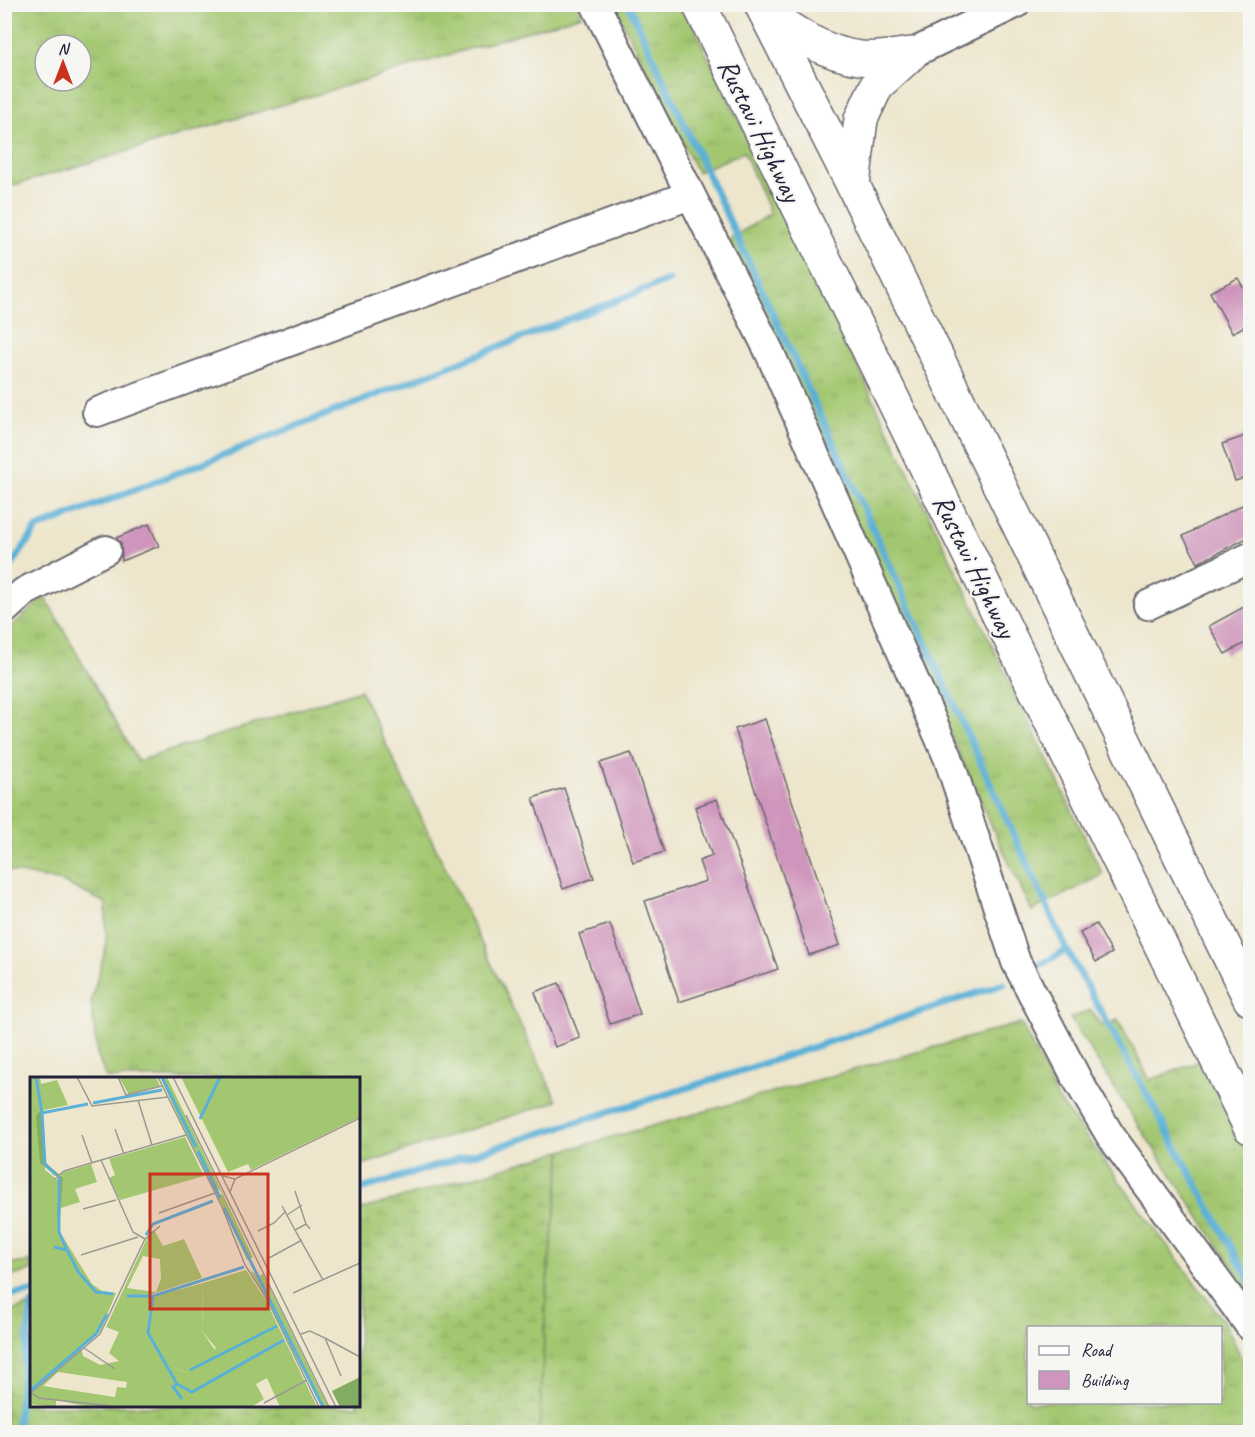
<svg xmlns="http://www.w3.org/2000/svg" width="1255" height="1437" font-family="Caveat,sans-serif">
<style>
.grass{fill:url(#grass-tufts);stroke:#627456;stroke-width:1.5;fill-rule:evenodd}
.wetland{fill:url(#wetland-marsh);stroke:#627456;stroke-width:1.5}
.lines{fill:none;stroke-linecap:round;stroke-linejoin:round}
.stream{stroke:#5bb0d7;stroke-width:7}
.building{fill:#cf95bc}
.minor-casing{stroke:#69676e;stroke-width:32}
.highway-casing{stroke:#69676e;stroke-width:36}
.minor{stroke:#fff;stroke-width:28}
.highway{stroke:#fff;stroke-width:33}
.labels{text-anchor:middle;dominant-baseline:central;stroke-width:4.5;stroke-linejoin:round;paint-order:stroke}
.street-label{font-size:28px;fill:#22223b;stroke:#f6f6f2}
.inset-river{fill:none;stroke:#5bb0d7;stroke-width:3}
.inset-road{fill:none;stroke:#9c9892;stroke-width:1.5}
.view{fill:#c8321e;fill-opacity:0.15;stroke:#c8321e;stroke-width:3}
.inset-edge{fill:none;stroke:#22223b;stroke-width:3}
</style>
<defs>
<pattern id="grass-tufts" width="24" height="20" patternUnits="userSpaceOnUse" patternTransform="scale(1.5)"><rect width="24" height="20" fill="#a3c770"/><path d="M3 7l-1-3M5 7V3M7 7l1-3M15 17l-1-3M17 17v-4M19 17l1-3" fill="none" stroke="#8cab62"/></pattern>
<pattern id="wetland-marsh" width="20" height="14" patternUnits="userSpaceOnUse" patternTransform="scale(1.5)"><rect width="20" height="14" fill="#a3c770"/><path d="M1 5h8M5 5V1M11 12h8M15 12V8" fill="none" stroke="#8cab62"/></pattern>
</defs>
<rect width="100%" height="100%" fill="#f6f6f2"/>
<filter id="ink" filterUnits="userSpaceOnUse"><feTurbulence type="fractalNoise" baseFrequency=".0167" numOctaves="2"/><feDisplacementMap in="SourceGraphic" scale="12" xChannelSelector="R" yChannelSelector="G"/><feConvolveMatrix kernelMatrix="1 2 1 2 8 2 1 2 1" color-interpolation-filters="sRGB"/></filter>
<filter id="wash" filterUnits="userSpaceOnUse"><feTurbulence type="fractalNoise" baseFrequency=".008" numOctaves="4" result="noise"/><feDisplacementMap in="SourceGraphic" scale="24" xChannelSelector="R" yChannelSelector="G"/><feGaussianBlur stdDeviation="1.35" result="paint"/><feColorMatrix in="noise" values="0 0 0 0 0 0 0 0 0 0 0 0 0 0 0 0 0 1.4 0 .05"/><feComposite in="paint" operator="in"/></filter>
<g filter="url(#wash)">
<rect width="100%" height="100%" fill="#ede6cc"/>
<g class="grass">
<path d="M 577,5 L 582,15 L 5,188 L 5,5 ZM 45,45 L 81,45 L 81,81 L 45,81 Z"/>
<path d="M 614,5 L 683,5 L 1103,875 L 1032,911 L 991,825 L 825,451 L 728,240 L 770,214 L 744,152 L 697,172 Z"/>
<path d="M 45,597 L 138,761 L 360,690 L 557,1101 L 359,1166 L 358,1078 L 106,1078 L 97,1054 L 91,1001 L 106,948 L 106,903 L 62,882 L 5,870 L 5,632 Z"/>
<path d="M 1091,1010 L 1101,1026 L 1118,1020 L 1150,1080 L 1203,1060 L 1250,1156 L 1250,1299 L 1240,1278 L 1131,1114 L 1070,1018 Z"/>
<path d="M 1021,1023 L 1058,1099 L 1225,1323 L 1250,1376 L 1250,1432 L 539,1432 L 547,1281 L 562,1151 ZM 1028,1328 L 1220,1328 L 1220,1402 L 1028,1402 Z"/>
<path d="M 31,1261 L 31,1271 L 5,1278 L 5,1263 L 22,1263 Z"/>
</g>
<path class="wetland" d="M 562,1151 L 547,1281 L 539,1432 L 5,1432 L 5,1313 L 31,1305 L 32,1406 L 358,1406 L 359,1210 Z"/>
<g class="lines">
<g class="stream">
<path d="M 628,4 L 832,440 L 1067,950 L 1250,1281"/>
<path d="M 4,576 L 37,528 L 669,280"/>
<path d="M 1036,967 L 1067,950"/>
<path d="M 358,1190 L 741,1071 L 1004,984"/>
<path d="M 4,1296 L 32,1292"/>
<path d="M 16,1432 L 32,1304"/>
</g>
</g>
<g id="blocks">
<g class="building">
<path d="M 1238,278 L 1251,301 L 1251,323 L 1232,333 L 1210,292 Z"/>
<path d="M 1251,434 L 1251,476 L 1235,481 L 1222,444 Z"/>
<path d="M 1242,505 L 1251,521 L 1251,536 L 1198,563 L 1183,536 Z"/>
<path d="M 149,524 L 159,546 L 122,561 L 121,543 L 116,538 Z"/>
<path d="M 1251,603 L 1251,640 L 1225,654 L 1209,626 Z"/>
<path d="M 765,719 L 840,945 L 809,955 L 735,729 Z"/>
<path d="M 631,753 L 664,852 L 633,862 L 600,763 Z"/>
<path d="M 564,788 L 594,878 L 563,889 L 533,798 Z"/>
<path d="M 717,799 L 778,969 L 679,1002 L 645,901 L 706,881 L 699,861 L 712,856 L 695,807 Z"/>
<path d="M 610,924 L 640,1014 L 610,1024 L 579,934 Z"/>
<path d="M 1096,924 L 1112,953 L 1096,962 L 1080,933 Z"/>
<path d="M 559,983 L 580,1038 L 555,1047 L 535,992 Z"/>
</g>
</g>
</g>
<g filter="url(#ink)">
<use href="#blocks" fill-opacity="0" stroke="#69676e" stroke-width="1.5"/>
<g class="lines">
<g class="minor-casing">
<g id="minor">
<path d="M 595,4 L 769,351 L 948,757 L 1016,962 L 1077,1079 L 1110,1135 L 1250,1326"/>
<path d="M 911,54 L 1015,4"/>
<path d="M 97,412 L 690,195"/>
<path d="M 1148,605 L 1250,557"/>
<path d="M 4,610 L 24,592 L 106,550"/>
</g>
</g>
<g class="highway-casing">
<g id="highway">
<path d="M 699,4 L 1250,1127"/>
<path d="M 761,4 L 853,185 L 1250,999"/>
<path d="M 768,15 C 796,34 826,54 860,58 C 876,60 895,56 911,54 L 877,85 L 861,119 L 853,185"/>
</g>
</g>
<use href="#minor" class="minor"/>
<use href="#highway" class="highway"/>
</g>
</g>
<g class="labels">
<g class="street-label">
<text transform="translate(760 130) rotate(64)">Rustavi Highway</text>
<text transform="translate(975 566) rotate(64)">Rustavi Highway</text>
</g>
</g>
<g transform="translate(30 1077)">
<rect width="330" height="330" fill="#ede6cc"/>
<path d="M 0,0 L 10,0 L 11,7 L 27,3 L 38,28 L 10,34 L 15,93 L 30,105 L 30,155 L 62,207 L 72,214 L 86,216 L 70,255 L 51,271 L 53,279 L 70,288 L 89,284 L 79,276 L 89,255 L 76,250 L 118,159 L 124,153 L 133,169 L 154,162 L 172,201 L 119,218 L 117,252 L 122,249 L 146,292 L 158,296 L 159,301 L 186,271 L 172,254 L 173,206 L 216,193 L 235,222 L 287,330 L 250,330 L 237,301 L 226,307 L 234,322 L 221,330 L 59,330 L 26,323 L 26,330 L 0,327 ZM 113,179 L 130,182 L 131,202 L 126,215 L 97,211 ZM 28,295 L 97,305 L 96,311 L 87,310 L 85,320 L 13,309 ZM 89,0 L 126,0 L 130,9 L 99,18 ZM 130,0 L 137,0 L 223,180 L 217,183 L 188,120 L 192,117 L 189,112 L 185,114 L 160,65 ZM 155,60 L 174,99 L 90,123 L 79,101 L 85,98 L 79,82 ZM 61,87 L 67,105 L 45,112 L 50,125 L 31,131 L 31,96 ZM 220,193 L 228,199 L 233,197 L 298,330 L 292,330 Z" fill="#a3c770" fill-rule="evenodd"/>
<path d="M 10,34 L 13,35 L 16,86 L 33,101 L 30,141 L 27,141 L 29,101 L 10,86 L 6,39 ZM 330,300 L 330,330 L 310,330 L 302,314 Z" fill="#82ac62"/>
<path d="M 173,206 L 172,254 L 193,285 L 190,292 L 159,301 L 158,296 L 146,292 L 122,250 L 116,253 L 119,221 Z" fill="#a3c770"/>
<path d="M 151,0 L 330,0 L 330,40 L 221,93 L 218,87 L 198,95 Z" fill="#a3c770"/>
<path class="inset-river" d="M 6,0 L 12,36 L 58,27M 132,0 L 166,70M 63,26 L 132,13M 12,37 L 15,87 L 26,98M 170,42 L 190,0M 168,74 L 190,121M 29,100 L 29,155 L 37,173M 194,131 L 293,330M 116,158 L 123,147 L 183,124M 24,170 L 37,173 L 49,196 L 66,215 L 83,217M 97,219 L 123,219 L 214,190M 123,219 L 118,256 L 147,307 L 162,315 L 254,263M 160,293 L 247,249M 146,308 L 143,310 L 152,322M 1,313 L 66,257 L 77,237"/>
<path class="inset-road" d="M 47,0 L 62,29 L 138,20M 88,0 L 96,18 L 132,9M 128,0 L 192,130 L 215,188 L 237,222 L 289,330M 143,0 L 306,330M 108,23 L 122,68M 156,38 L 299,330M 85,52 L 94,77M 52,58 L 62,86M 71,83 L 103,155 L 115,162M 193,99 L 205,102 L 200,115M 25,102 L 34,94 L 156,58M 205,102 L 330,41M 265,114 L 276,147M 252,129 L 265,153M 53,132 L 86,123M 129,136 L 185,116M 257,138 L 272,128M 280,152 L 276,147 L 265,153 L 293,203M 228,154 L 244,146 L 256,134M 51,178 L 108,160M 239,181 L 272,163M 263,216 L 330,186M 271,257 L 280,254 L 295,261 L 311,299M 295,261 L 330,280M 54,271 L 85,292M 0,315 L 9,321 L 90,330M 1,316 L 70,257 L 115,162 L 130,149M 234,326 L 277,303"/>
<path class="view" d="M 120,97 L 238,97 L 238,232 L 120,232 Z"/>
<rect width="330" height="330" class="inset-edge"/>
</g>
<rect width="1255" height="1437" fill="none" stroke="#f6f6f2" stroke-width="24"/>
<rect x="1027" y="1326" width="195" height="78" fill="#f6f6f2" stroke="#a1a1a9" stroke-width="1.5"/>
<rect x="1039" y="1346" width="30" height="9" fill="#ffffff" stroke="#a1a1a9" stroke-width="1.5"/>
<text x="1081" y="1356" font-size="18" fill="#22223b">Road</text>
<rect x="1039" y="1371" width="30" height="18" fill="#cf95bc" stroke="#a1a1a9" stroke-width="1.5"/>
<text x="1081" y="1386" font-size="18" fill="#22223b">Building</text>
<g transform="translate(63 63)"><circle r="28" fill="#f6f6f2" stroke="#a1a1a9" stroke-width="1.5"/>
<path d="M0-4.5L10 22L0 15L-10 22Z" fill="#c8321e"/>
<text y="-9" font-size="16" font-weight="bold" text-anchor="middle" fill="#22223b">N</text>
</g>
</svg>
